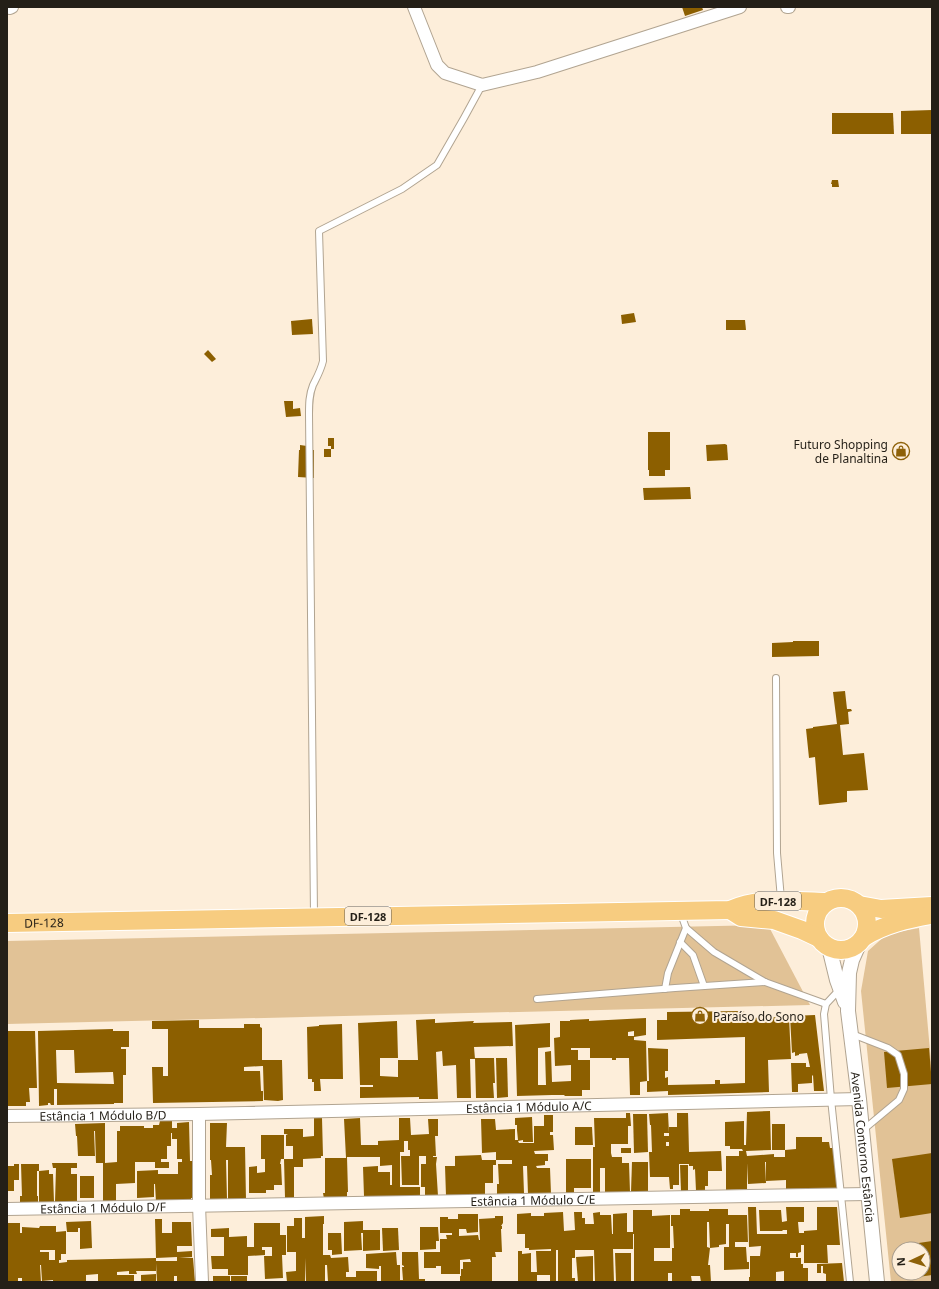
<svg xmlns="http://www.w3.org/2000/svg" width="939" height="1289" font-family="'Noto Sans',sans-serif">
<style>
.park{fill:#e1c296;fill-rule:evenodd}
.building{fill:#8c5f00;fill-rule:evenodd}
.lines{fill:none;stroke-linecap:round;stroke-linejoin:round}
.service-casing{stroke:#b1a491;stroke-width:8}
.minor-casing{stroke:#b1a491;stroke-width:14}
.tertiary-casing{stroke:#b1a491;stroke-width:16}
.primary-casing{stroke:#fff;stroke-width:20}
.service{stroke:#fff;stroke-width:6}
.minor{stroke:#fff;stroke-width:12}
.tertiary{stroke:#fff;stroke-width:14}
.primary{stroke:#f7cc80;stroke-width:18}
.labels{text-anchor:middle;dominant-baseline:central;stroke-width:4;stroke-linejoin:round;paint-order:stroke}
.shield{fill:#fdeeda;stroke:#655d52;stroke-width:1}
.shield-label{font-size:11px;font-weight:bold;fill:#241f17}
.poi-label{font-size:12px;fill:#241f17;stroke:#fdeeda;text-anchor:end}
.street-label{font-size:12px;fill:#241f17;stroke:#fdeeda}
</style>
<rect width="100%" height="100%" fill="#fdeeda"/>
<g class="park">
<path d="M 768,925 L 810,1005 L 7,1024 L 7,941 Z"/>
<path d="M 919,928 L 932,1073 L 932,1282 L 891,1282 L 861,991 L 868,951 L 887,934 ZM 899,1249 L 923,1249 L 923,1273 L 899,1273 Z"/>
</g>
<g class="building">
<path d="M 682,7 L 702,7 L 703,10 L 685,16 Z"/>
<path d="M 932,110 L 932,134 L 901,134 L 901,111 Z"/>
<path d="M 832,113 L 893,113 L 894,134 L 832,134 Z"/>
<path d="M 832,180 L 838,180 L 839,187 L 832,187 L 832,184 L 831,184 Z"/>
<path d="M 634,313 L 636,322 L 622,324 L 621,315 Z"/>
<path d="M 312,319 L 313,334 L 292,335 L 291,321 Z"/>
<path d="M 726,320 L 745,320 L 746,330 L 726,330 Z"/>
<path d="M 208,350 L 216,359 L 212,362 L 204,354 Z"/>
<path d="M 284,401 L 293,401 L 293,409 L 300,408 L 301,416 L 286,417 Z"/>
<path d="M 648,432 L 670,432 L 670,470 L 665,470 L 665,476 L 649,476 L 649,470 L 648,470 Z"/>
<path d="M 328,438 L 334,438 L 334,449 L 331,449 L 331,446 L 328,446 Z"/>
<path d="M 725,444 L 727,445 L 728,460 L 707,461 L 706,445 Z"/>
<path d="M 300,445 L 307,446 L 307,450 L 314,450 L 314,478 L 298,477 L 299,450 L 300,450 Z"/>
<rect x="324" y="449" width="7" height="8"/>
<path d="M 690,487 L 691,499 L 644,500 L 643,488 Z"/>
<path d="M 793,641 L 819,641 L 819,656 L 772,657 L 772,643 L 793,642 Z"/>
<path d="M 845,691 L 847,709 L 851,709 L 852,711 L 848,712 L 849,724 L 840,725 L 843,755 L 864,753 L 868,790 L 847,791 L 847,802 L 819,805 L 815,757 L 809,758 L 806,729 L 813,728 L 813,727 L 837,724 L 833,692 Z"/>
<path d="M 744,1011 L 745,1018 L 789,1017 L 791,1059 L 768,1060 L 769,1092 L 668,1095 L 668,1091 L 647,1092 L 647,1081 L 649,1081 L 648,1048 L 668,1049 L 668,1071 L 665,1071 L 665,1078 L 668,1077 L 668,1085 L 715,1084 L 715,1080 L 720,1080 L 720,1084 L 745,1083 L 745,1037 L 657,1040 L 657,1020 L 667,1020 L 667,1012 Z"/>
<path d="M 815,1015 L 824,1091 L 814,1091 L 813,1075 L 812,1076 L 812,1083 L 798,1084 L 798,1092 L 792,1092 L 791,1063 L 806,1063 L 806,1067 L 810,1067 L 807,1053 L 799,1054 L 799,1055 L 795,1056 L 795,1052 L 792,1053 L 790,1016 Z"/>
<path d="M 646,1018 L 646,1035 L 634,1037 L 634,1031 L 628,1032 L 628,1036 L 634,1036 L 634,1040 L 646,1041 L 647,1081 L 640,1082 L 640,1095 L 630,1095 L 629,1058 L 616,1058 L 616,1060 L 612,1060 L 612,1058 L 590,1058 L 590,1048 L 571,1048 L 571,1050 L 578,1050 L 578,1060 L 590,1060 L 590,1090 L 582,1090 L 582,1096 L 565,1096 L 564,1095 L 552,1095 L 517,1096 L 515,1025 L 550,1023 L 550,1047 L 538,1048 L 538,1085 L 546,1085 L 545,1052 L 551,1051 L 552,1082 L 571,1081 L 571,1065 L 555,1066 L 554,1038 L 560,1037 L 560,1021 L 570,1021 L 570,1020 L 589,1019 L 589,1021 Z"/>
<path d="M 435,1019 L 435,1023 L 474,1021 L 473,1023 L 512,1022 L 513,1046 L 474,1047 L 475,1059 L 470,1059 L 471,1098 L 457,1098 L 456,1065 L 443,1066 L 442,1051 L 436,1052 L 438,1099 L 419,1099 L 419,1097 L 360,1098 L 360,1087 L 373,1087 L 373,1085 L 360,1085 L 358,1023 L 397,1021 L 398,1058 L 380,1058 L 380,1076 L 398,1077 L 398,1060 L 418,1060 L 416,1020 Z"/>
<path d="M 199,1020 L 199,1028 L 244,1028 L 244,1024 L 260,1024 L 260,1027 L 262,1028 L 262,1060 L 282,1060 L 283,1100 L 278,1101 L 264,1100 L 263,1066 L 262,1066 L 244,1067 L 244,1071 L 260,1071 L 261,1091 L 263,1091 L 263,1101 L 153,1103 L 152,1067 L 163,1067 L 163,1076 L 168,1076 L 168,1029 L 152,1029 L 152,1021 Z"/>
<path d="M 342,1024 L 343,1079 L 320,1079 L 321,1091 L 314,1091 L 314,1082 L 312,1082 L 312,1079 L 308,1079 L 307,1027 L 319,1026 L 319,1025 Z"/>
<path d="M 113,1029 L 113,1031 L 129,1031 L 129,1047 L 121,1047 L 121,1049 L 126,1049 L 126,1075 L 123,1075 L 123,1103 L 114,1103 L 114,1104 L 57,1105 L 57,1089 L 54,1089 L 54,1105 L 51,1105 L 50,1103 L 48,1103 L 48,1105 L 39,1106 L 38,1031 ZM 56,1050 L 74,1050 L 75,1073 L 113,1072 L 114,1084 L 57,1083 Z"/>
<path d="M 7,1031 L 35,1031 L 37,1088 L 29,1088 L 30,1102 L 26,1102 L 26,1106 L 7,1106 Z"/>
<path d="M 929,1048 L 932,1084 L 887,1088 L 884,1052 Z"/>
<path d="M 475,1058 L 494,1058 L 495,1083 L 493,1083 L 494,1098 L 476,1098 Z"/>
<path d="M 496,1058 L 507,1058 L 508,1097 L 497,1098 Z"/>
<path d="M 770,1111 L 771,1150 L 746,1151 L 747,1156 L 774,1154 L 774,1157 L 785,1157 L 785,1150 L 772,1150 L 772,1124 L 785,1124 L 785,1150 L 796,1149 L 796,1137 L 822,1137 L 822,1142 L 829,1142 L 830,1148 L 833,1148 L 837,1188 L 786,1189 L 786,1180 L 766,1181 L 766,1162 L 765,1162 L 766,1183 L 748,1184 L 747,1163 L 747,1189 L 726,1190 L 726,1156 L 739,1156 L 739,1151 L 743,1151 L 742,1149 L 730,1149 L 730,1146 L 725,1146 L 725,1122 L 744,1121 L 744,1145 L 746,1145 L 747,1112 Z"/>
<path d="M 626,1113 L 630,1113 L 631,1126 L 628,1126 L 628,1144 L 611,1144 L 611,1153 L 612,1157 L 622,1157 L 622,1163 L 629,1163 L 630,1192 L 605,1192 L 605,1168 L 600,1168 L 600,1192 L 593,1192 L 593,1147 L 595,1147 L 594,1118 L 626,1118 Z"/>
<path d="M 668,1113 L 669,1133 L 664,1133 L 664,1136 L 669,1136 L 669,1142 L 666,1142 L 666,1146 L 669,1146 L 669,1151 L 669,1127 L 677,1127 L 677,1113 L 688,1113 L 689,1152 L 721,1151 L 722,1171 L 708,1171 L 708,1186 L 705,1186 L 705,1191 L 696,1191 L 695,1169 L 693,1170 L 693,1166 L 689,1166 L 689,1164 L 679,1164 L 679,1185 L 673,1185 L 673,1189 L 670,1189 L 669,1177 L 650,1177 L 649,1152 L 652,1152 L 651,1125 L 650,1125 L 649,1114 Z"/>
<path d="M 633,1114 L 647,1114 L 648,1152 L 634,1153 Z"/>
<path d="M 544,1115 L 553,1115 L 553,1132 L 550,1132 L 550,1135 L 553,1135 L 554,1150 L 534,1151 L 535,1154 L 548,1154 L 548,1161 L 545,1161 L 545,1165 L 536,1166 L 537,1168 L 550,1168 L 551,1194 L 528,1194 L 527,1166 L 523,1166 L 524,1193 L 497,1194 L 497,1184 L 499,1184 L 498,1164 L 512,1164 L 512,1160 L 496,1160 L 496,1165 L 493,1165 L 493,1183 L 485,1183 L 485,1195 L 446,1196 L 445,1166 L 455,1166 L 455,1156 L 481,1155 L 482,1160 L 496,1160 L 496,1152 L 482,1153 L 481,1119 L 495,1119 L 496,1130 L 515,1129 L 515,1140 L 518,1140 L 517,1130 L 517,1125 L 515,1125 L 515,1118 L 532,1117 L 533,1142 L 523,1142 L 523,1140 L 518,1141 L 519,1143 L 534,1143 L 534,1126 L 544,1126 Z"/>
<path d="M 314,1118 L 322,1118 L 323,1156 L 321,1156 L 321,1158 L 303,1159 L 303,1167 L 294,1167 L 294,1198 L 285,1198 L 284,1159 L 293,1159 L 293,1146 L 286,1146 L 286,1135 L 288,1134 L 284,1134 L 284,1129 L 303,1129 L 303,1137 L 314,1136 Z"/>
<path d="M 360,1118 L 361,1145 L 378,1145 L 378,1141 L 399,1140 L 399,1118 L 410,1118 L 411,1135 L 429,1134 L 428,1119 L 438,1119 L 438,1136 L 435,1136 L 436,1156 L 433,1156 L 433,1157 L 437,1157 L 436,1164 L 438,1196 L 425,1197 L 425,1187 L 421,1187 L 421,1164 L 426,1164 L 426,1156 L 419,1156 L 419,1185 L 402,1185 L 401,1156 L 410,1156 L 410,1150 L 408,1150 L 408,1141 L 404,1141 L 404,1152 L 400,1152 L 400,1187 L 420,1187 L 420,1197 L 364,1196 L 363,1167 L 378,1166 L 378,1172 L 390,1172 L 390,1185 L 392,1185 L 392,1165 L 380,1166 L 380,1157 L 347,1157 L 348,1192 L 347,1192 L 347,1198 L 324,1199 L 323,1193 L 325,1193 L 325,1158 L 346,1158 L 344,1119 Z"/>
<path d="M 160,1121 L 172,1121 L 172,1128 L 177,1128 L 177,1123 L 189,1122 L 190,1161 L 192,1161 L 193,1198 L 191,1198 L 191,1202 L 156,1202 L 155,1184 L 154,1184 L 154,1197 L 137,1198 L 137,1171 L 158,1170 L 158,1174 L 178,1174 L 178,1162 L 182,1162 L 182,1159 L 177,1159 L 177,1139 L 172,1139 L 172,1133 L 171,1133 L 171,1146 L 167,1146 L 167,1159 L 161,1159 L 161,1162 L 169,1162 L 169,1168 L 155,1168 L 155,1162 L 135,1162 L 135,1183 L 116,1184 L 116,1203 L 103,1203 L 103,1163 L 96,1163 L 95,1131 L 94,1131 L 95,1156 L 78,1156 L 77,1136 L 76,1136 L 75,1124 L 105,1123 L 105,1163 L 117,1162 L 117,1131 L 120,1131 L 120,1126 L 144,1126 L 144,1128 L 153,1128 L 153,1125 L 159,1125 Z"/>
<path d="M 210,1123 L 227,1123 L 226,1147 L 245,1147 L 246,1200 L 228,1201 L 228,1160 L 226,1160 L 227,1199 L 210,1199 L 210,1175 L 212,1175 L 211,1160 L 210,1160 Z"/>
<path d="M 575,1127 L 592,1127 L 593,1145 L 575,1145 Z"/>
<path d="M 261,1135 L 284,1135 L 284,1159 L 281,1159 L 280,1164 L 281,1164 L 282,1185 L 274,1185 L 274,1190 L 266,1190 L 266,1193 L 249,1193 L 249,1167 L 257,1166 L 257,1173 L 265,1172 L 265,1159 L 261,1159 Z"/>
<rect x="621" y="1148" width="10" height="5"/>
<path d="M 932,1153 L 932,1213 L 900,1218 L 892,1159 Z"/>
<path d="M 566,1159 L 591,1159 L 591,1188 L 574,1188 L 574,1193 L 566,1193 Z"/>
<path d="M 632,1162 L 648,1162 L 648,1191 L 631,1192 Z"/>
<path d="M 52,1163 L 77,1163 L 77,1168 L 71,1168 L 71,1174 L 77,1174 L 77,1203 L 71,1203 L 71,1202 L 55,1202 L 56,1168 L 53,1168 Z"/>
<path d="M 14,1164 L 19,1164 L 19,1180 L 14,1180 L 14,1191 L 7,1191 L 7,1166 L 14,1166 Z"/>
<path d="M 21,1164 L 39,1164 L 39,1171 L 37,1171 L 37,1196 L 38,1196 L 38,1205 L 20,1205 L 20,1196 L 22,1196 Z"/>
<path d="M 680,1165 L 688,1165 L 688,1191 L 681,1191 Z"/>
<path d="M 49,1170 L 49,1174 L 53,1174 L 54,1202 L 39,1203 L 39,1171 Z"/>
<rect x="80" y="1176" width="14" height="22"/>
<path d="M 748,1207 L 756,1207 L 757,1234 L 787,1234 L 787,1230 L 782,1230 L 783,1231 L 760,1231 L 759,1210 L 781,1210 L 782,1222 L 787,1221 L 786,1207 L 804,1207 L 804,1222 L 798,1222 L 799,1233 L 804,1233 L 804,1231 L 817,1230 L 817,1207 L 837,1207 L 840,1245 L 827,1245 L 828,1263 L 804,1263 L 804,1245 L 801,1245 L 801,1252 L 798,1253 L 798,1257 L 796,1257 L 796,1253 L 790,1253 L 790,1258 L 801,1258 L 801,1264 L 803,1264 L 803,1268 L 808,1268 L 808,1281 L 784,1282 L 784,1271 L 776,1272 L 776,1282 L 749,1282 L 749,1277 L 750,1277 L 750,1256 L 760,1256 L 761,1246 L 749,1247 Z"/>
<path d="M 680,1209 L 690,1209 L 690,1211 L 709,1211 L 709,1209 L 728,1209 L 728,1215 L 747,1215 L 748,1242 L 735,1242 L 735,1247 L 746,1247 L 747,1262 L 749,1262 L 749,1269 L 724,1270 L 724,1247 L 729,1247 L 729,1224 L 726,1224 L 726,1244 L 719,1245 L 719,1247 L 710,1248 L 709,1222 L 707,1222 L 707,1247 L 710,1248 L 708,1265 L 710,1265 L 711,1282 L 701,1282 L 700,1276 L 691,1276 L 692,1282 L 672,1282 L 672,1273 L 668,1273 L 668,1282 L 634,1282 L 634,1234 L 633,1234 L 633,1249 L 613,1249 L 614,1282 L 595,1282 L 594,1250 L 575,1250 L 575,1258 L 572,1258 L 572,1278 L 575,1278 L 575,1282 L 558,1282 L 558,1250 L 556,1250 L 556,1282 L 550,1282 L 550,1275 L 537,1275 L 537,1282 L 518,1282 L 518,1251 L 522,1251 L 522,1254 L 531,1253 L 531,1272 L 537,1272 L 536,1251 L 551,1251 L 551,1249 L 529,1250 L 529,1248 L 525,1248 L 525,1234 L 517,1234 L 517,1214 L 531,1213 L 531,1216 L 544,1216 L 544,1213 L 563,1212 L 564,1231 L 575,1230 L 574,1212 L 582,1212 L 582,1218 L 585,1218 L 585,1224 L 594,1224 L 593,1213 L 600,1212 L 600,1215 L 611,1215 L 612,1234 L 613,1234 L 613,1214 L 627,1213 L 627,1232 L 633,1232 L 633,1210 L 652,1210 L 652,1216 L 670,1215 L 670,1248 L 654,1248 L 654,1261 L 672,1261 L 672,1248 L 674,1248 L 673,1226 L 671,1226 L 671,1215 L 680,1215 Z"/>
<path d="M 458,1214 L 478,1214 L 478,1232 L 467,1233 L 466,1229 L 459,1229 L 459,1236 L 478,1235 L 479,1240 L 480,1240 L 479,1219 L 495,1218 L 495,1216 L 503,1216 L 503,1223 L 501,1226 L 502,1226 L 502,1229 L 501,1229 L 502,1252 L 495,1252 L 496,1257 L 492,1257 L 492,1282 L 460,1282 L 460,1276 L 461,1276 L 461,1269 L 463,1269 L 463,1262 L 471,1262 L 470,1259 L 460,1260 L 460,1274 L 441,1274 L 441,1266 L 436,1266 L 436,1268 L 424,1268 L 424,1252 L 440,1252 L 440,1239 L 447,1239 L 446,1235 L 452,1235 L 452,1233 L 440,1233 L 440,1217 L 448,1217 L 448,1219 L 458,1219 Z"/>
<path d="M 324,1216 L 324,1224 L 323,1224 L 323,1255 L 311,1255 L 330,1255 L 331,1258 L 348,1257 L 349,1272 L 346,1272 L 346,1277 L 356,1277 L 356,1271 L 377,1271 L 377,1282 L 328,1282 L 327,1265 L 325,1265 L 325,1281 L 306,1281 L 305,1258 L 305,1282 L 287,1282 L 286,1272 L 296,1271 L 296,1252 L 287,1252 L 287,1226 L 294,1226 L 294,1218 L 302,1218 L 302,1238 L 305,1238 L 305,1217 Z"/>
<path d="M 155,1219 L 162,1219 L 162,1233 L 172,1233 L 172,1222 L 191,1222 L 192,1246 L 177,1246 L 177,1252 L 192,1251 L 192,1257 L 179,1257 L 193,1258 L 195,1282 L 177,1282 L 177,1276 L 174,1276 L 174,1282 L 157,1282 L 156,1263 L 156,1271 L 136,1271 L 137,1274 L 129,1274 L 129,1271 L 117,1272 L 117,1275 L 134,1275 L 134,1282 L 98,1282 L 98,1274 L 86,1275 L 86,1282 L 53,1282 L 53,1280 L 42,1281 L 41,1265 L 40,1265 L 41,1282 L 22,1282 L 22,1278 L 18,1278 L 18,1282 L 7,1282 L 7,1223 L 20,1223 L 20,1233 L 22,1233 L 22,1227 L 39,1228 L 40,1226 L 56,1226 L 56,1232 L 66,1231 L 66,1254 L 61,1254 L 61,1260 L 59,1260 L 59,1263 L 67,1262 L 67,1260 L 156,1258 L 156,1261 L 177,1261 L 177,1257 L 156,1258 ZM 40,1250 L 55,1250 L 55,1260 L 49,1260 L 49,1252 L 40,1252 Z"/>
<path d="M 91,1221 L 92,1248 L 80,1249 L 80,1228 L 78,1228 L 78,1232 L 67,1232 L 66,1222 Z"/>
<path d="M 363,1221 L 363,1230 L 380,1230 L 380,1250 L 363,1251 L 363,1233 L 361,1233 L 362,1250 L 344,1251 L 344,1222 Z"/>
<path d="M 254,1223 L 280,1223 L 280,1235 L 286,1235 L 286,1255 L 282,1255 L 283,1278 L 265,1279 L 264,1256 L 272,1256 L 272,1247 L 262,1247 L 262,1250 L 265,1250 L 265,1255 L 248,1256 L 248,1275 L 228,1275 L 228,1269 L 212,1269 L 211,1256 L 224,1256 L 224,1237 L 211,1237 L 211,1229 L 229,1228 L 229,1237 L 247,1236 L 247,1247 L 254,1247 Z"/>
<path d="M 420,1227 L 438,1227 L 439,1241 L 436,1241 L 436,1249 L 420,1250 Z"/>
<path d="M 382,1228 L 398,1228 L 399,1250 L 383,1251 Z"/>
<path d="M 328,1233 L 341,1233 L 342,1254 L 332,1255 L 332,1250 L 328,1250 Z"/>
<path d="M 932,1241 L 932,1275 L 918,1277 L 917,1273 L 923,1273 L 923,1249 L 913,1249 L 912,1244 Z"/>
<path d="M 396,1252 L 397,1265 L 400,1265 L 400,1280 L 403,1280 L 402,1267 L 404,1267 L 404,1266 L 402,1265 L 402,1252 L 418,1252 L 419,1279 L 425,1279 L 425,1282 L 381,1282 L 381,1266 L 379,1266 L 379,1269 L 366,1268 L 366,1254 Z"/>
<path d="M 615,1253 L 631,1253 L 631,1282 L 616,1282 Z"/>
<path d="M 593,1256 L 593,1282 L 578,1282 L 576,1257 Z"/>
<path d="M 842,1263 L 844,1282 L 826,1282 L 826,1274 L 823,1273 L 823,1266 L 821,1266 L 821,1273 L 817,1273 L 817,1264 Z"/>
<path d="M 156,1274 L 156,1282 L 141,1282 L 141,1275 Z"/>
<rect x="213" y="1276" width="17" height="6"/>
<rect x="231" y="1276" width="16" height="6"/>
</g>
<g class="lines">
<g class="service-casing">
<g id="service">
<path d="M 776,678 L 777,853 L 781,899"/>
<path d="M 681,914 L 686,928 L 714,952 L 765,982 L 826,1004"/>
<path d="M 314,916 L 309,414 C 309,404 309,395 313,385 C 317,377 321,370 323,361 L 319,231 L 402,189 L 437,165 L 464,118 L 482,85"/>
<path d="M 680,942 L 693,955 L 704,986"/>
<path d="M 665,989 L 668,973 L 686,928"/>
<path d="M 840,989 L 826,1004 L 824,1014 L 831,1099 L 850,1282"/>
<path d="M 537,999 L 675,988 L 765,982"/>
<path d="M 852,1034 L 888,1048 L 898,1055 L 904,1074 L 904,1089 L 899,1100 L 863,1130"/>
</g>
</g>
<g class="minor-casing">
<g id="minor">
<path d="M 414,7 L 437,65 L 445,73 L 482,85 L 537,72 L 740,7"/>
<path d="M 787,7 L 789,7"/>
<path d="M 10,8 L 12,7"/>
<path d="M 199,1114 L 199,1205 L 202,1282"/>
<path id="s1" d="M 7,1116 L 199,1114 L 859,1099"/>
<path id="s2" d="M 7,1209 L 867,1194"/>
</g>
</g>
<g class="tertiary-casing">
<g id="tertiary">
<path id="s3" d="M 860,942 L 852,960 L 849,973 L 848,1011 L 859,1099 L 877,1282"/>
<path d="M 829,947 L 837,980 L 845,1002"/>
</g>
</g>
<g class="primary-casing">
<g id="primary">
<circle cx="841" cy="924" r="26"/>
<path d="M 859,905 L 881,909 L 932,906"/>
<path d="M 730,910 L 741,917 L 774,920 L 802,930 L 819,938"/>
<path id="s4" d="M 7,923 L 730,910 C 760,897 796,901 827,902"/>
<path d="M 864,937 C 885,924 908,919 931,915"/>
</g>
</g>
<use href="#service" class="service"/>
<use href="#minor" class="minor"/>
<use href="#tertiary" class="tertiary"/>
<use href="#primary" class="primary"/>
</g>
<defs>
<g id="shop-ring" transform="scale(0.9)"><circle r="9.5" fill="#fdeeda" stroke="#8e6108" stroke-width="1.5"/><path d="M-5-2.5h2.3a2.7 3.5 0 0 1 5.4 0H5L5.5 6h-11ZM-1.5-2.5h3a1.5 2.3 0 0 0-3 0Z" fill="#8e6108"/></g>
</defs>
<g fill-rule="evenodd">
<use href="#shop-ring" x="901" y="451"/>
<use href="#shop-ring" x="700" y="1016"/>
</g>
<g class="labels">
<g class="shield">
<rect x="755" y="892" width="46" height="18" rx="3"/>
<rect x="345" y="907" width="46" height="18" rx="3"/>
</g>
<g class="shield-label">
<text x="778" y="901">DF-128</text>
<text x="368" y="916">DF-128</text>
</g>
<g class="poi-label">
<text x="888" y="444">Futuro Shopping<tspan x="888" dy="14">de Planaltina</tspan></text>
<text x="713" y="1016" text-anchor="start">Paraíso do Sono</text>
</g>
<g class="street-label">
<text stroke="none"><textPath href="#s4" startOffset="37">DF-128</textPath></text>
<text stroke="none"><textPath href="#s1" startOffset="522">Estância 1 Módulo A/C</textPath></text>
<text stroke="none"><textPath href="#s1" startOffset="96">Estância 1 Módulo B/D</textPath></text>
<text stroke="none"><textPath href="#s3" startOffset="208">Avenida Contorno Estância</textPath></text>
<text stroke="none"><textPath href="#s2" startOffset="526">Estância 1 Módulo C/E</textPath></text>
<text stroke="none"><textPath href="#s2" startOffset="96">Estância 1 Módulo D/F</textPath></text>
</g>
</g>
<rect width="939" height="1289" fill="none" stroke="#241f17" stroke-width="16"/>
<g transform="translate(911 1261) rotate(266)"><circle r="19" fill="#fdeeda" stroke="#a69b8c"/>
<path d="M0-3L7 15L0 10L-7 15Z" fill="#8e6108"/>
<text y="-6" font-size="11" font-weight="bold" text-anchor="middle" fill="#241f17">N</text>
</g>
</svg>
